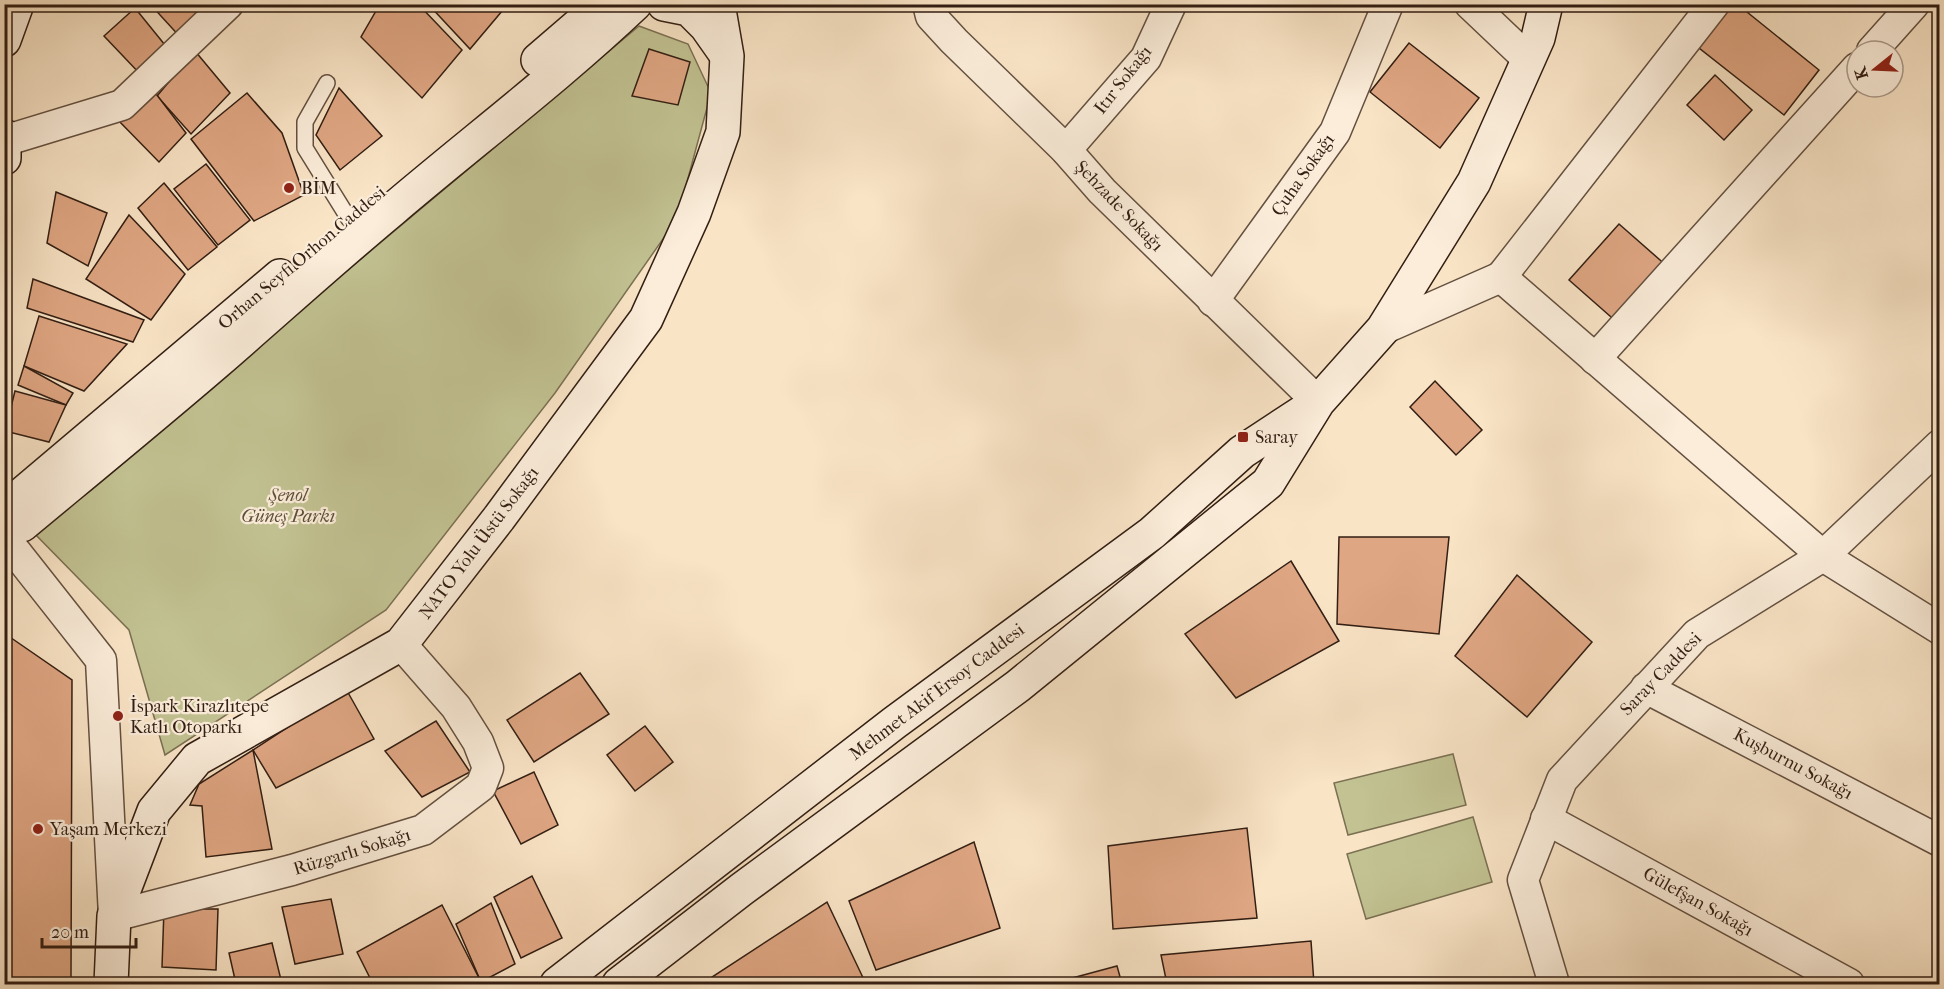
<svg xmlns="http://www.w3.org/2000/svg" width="1944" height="989" font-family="'IM FELL French Canon',serif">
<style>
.green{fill:#c2c292;stroke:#7a7052;stroke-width:1.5}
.building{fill:#dfa683;stroke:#321e13;stroke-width:1.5}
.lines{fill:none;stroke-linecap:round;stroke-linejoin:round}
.lane-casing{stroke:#645040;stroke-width:18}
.street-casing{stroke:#645040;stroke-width:33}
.secondary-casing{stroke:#321e13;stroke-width:36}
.lane{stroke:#fbedda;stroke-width:15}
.street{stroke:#fbedda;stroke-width:30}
.secondary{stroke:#fbedda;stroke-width:33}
.poi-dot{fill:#8f2418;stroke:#fbedda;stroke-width:2}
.labels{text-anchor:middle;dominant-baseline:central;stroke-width:4.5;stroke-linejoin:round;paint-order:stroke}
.street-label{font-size:18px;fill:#321e13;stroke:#fbedda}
.poi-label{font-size:18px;fill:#321e13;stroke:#fbedda;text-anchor:start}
.park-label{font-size:18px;font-style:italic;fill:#5d4f39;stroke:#fbedda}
</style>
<rect width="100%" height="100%" fill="#f9e4c6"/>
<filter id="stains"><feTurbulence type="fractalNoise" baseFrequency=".00333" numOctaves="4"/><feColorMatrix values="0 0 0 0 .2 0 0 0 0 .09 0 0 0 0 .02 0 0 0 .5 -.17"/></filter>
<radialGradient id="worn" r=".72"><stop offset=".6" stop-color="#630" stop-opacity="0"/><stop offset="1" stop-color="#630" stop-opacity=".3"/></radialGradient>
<g class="green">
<path d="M 639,26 L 688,44 L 711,93 L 677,219 L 555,393 L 386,610 L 165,755 L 129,630 L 34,533 Z"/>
<path d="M 1453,754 L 1466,805 L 1348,835 L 1334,783 Z"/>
<path d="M 1473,817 L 1492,882 L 1366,919 L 1347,854 Z"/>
</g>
<g class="building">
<path d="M 150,4 L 218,4 L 182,39 Z"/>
<path d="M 380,4 L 418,4 L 462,50 L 422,98 L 361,37 Z"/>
<path d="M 428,4 L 508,4 L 470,49 Z"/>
<path d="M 1725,4 L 1737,4 L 1819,70 L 1784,115 L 1694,44 Z"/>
<path d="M 135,8 L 169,50 L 142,76 L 104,36 Z"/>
<path d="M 1409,43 L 1479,98 L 1440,148 L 1370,92 Z"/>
<path d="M 649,49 L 690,62 L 678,105 L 632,96 Z"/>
<path d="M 195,51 L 230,93 L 191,134 L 157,96 Z"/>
<path d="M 1715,75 L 1752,110 L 1724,140 L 1687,105 Z"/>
<path d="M 150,86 L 186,133 L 159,162 L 117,119 Z"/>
<path d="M 339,88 L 382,136 L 340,170 L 316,135 Z"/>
<path d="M 247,93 L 282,133 L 304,195 L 254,221 L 191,139 Z"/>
<path d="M 206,164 L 250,220 L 218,245 L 174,189 Z"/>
<path d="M 164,183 L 217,247 L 188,270 L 138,208 Z"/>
<path d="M 56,192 L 107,213 L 88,266 L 47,243 Z"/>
<path d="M 129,215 L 185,274 L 151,320 L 86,279 Z"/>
<path d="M 1619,224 L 1668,267 L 1619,324 L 1569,280 Z"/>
<path d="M 33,279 L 144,320 L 133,342 L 27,308 Z"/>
<path d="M 39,316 L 127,344 L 84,391 L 24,366 Z"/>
<path d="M 24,366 L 73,393 L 66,405 L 18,385 Z"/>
<path d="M 1435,381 L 1482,430 L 1456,455 L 1410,407 Z"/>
<path d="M 15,391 L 66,405 L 49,442 L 5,431 Z"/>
<path d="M 1339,537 L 1449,537 L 1439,634 L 1337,624 Z"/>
<path d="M 1291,561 L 1339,641 L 1236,698 L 1185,634 Z"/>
<path d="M 1517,575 L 1592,642 L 1527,717 L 1455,656 Z"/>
<path d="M 4,633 L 72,680 L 71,978 L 4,978 Z"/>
<path d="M 580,673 L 609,714 L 534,762 L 507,720 Z"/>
<path d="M 346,689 L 374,739 L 276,788 L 253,750 Z"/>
<path d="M 436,721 L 470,772 L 422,797 L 385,751 Z"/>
<path d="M 645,726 L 673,762 L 635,791 L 607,755 Z"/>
<path d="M 253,750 L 272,849 L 206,857 L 202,806 L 190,805 L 199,784 Z"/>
<path d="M 534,772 L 558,825 L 521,844 L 493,791 Z"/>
<path d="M 1247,828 L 1257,918 L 1113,929 L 1108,846 Z"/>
<path d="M 974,842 L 1000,928 L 876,970 L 849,901 Z"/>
<path d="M 532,876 L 562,938 L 521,958 L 494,897 Z"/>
<path d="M 331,899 L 343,954 L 295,964 L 282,907 Z"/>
<path d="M 827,902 L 866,984 L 715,984 L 712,977 Z"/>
<path d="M 491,903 L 515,964 L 481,982 L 456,924 Z"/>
<path d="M 442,905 L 482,984 L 373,984 L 357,952 Z"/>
<path d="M 164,909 L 218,909 L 216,970 L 162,967 Z"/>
<path d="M 1311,941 L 1314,984 L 1167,984 L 1161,955 Z"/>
<path d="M 272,943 L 282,984 L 236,984 L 229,953 Z"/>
<path d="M 1117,966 L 1122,984 L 1050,984 Z"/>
</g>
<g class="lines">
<g class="lane-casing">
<path id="lane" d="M 327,83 L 305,122 L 305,148 L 349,219"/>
</g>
<g class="street-casing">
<g id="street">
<path d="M 928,4 L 931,16 L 954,41 L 1066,150 L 1102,191 L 1318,402"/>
<path d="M 1470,4 L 1529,60"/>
<path d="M 1872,51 L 1914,4"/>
<path d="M 4,141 L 122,105 L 228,4"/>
<path d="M 1066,150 L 1146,58 L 1171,4"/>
<path d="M 1501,277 L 1714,4"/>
<path d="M 1213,301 L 1335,132 L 1388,4"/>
<path d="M 1383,329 L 1501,277 L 1823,556 L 1940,629"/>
<path d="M 1595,359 L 1857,68"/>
<path d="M 4,537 L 101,660 L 114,916 L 292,870 L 423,830 L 481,786 L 488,768 L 478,742 L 456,707 L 401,644"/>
<path d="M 1646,688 L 1940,841"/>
<path d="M 1546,819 L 1849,984"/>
<path d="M 1554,984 L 1523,880 L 1562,780 L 1697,634 L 1823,556 L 1940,445"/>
</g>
</g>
<g class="secondary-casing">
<g id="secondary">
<path d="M 664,4 L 689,9 L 706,26 L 725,53"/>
<path d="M 4,40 L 17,4"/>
<path d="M 538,60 L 603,4"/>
<path d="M 4,136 L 4,158"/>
<path d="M 4,515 L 8,506 L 280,276"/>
<path d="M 4,528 L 22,525 C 87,471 153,417 217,362 C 276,311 333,259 392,210 C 473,141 558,77 635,4"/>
<path d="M 111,984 L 114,916 L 154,811 L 197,759 L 401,644 L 499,518 L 646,319 L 694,213 L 723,132 L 727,56 L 718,4"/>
<path d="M 557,984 L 894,723 L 1152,533 L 1242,452 L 1309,408"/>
<path d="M 619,984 L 742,889 L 1018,686 L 1268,483 L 1318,402 L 1383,329 L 1474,182 L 1538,38 L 1546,4"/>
</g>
</g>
<use href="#lane" class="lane"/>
<use href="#street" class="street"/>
<use href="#secondary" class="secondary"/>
</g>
<g class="poi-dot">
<circle cx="289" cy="188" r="6"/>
<rect x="1237" y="431" width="12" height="12" rx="3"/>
<circle cx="118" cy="716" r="6"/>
<circle cx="38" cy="829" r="6"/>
</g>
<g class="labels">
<g class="street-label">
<text transform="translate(1123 80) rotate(-52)">Itır Sokağı</text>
<text transform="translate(1303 175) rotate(-55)">Çuha Sokağı</text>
<text transform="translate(1119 206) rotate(46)">Şehzade Sokağı</text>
<text transform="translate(302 258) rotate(-40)">Orhan Seyfi Orhon Caddesi</text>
<text transform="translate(479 543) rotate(-53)">NATO Yolu Üstü Sokağı</text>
<text transform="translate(1661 674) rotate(-46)">Saray Caddesi</text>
<text transform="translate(937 692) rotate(-37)">Mehmet Akif Ersoy Caddesi</text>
<text transform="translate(1793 764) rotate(28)">Kuşburnu Sokağı</text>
<text transform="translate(352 852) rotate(-17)">Rüzgarlı Sokağı</text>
<text transform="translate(1698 902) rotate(29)">Gülefşan Sokağı</text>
</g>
<g class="poi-label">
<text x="301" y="188">BİM</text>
<text x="1255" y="437">Saray</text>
<text x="130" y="706">İspark Kirazlıtepe<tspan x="130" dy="21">Katlı Otoparkı</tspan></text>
<text x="50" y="829">Yaşam Merkezi</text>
</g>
<g class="park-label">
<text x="288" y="495">Şenol<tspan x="288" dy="21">Güneş Parkı</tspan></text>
</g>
</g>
<rect width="1944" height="989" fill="none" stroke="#f9e4c6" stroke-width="24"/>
<rect x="6" y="6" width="1932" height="977" fill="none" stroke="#321e13" stroke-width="3"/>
<rect x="12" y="12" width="1920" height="965" fill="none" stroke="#321e13" stroke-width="1.5"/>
<g transform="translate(1875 69) rotate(252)"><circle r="28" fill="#fbedda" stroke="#ab9a8a" stroke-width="1.5"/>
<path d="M0-4.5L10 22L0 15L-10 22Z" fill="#8f2418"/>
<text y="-9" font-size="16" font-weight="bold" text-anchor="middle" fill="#321e13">K</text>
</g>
<path d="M42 938v9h94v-9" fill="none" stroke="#321e13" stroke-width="3"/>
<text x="51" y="938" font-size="18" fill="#321e13" stroke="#fbedda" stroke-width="4.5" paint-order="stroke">20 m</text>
<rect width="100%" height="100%" filter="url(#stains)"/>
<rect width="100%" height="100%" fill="url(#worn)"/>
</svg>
